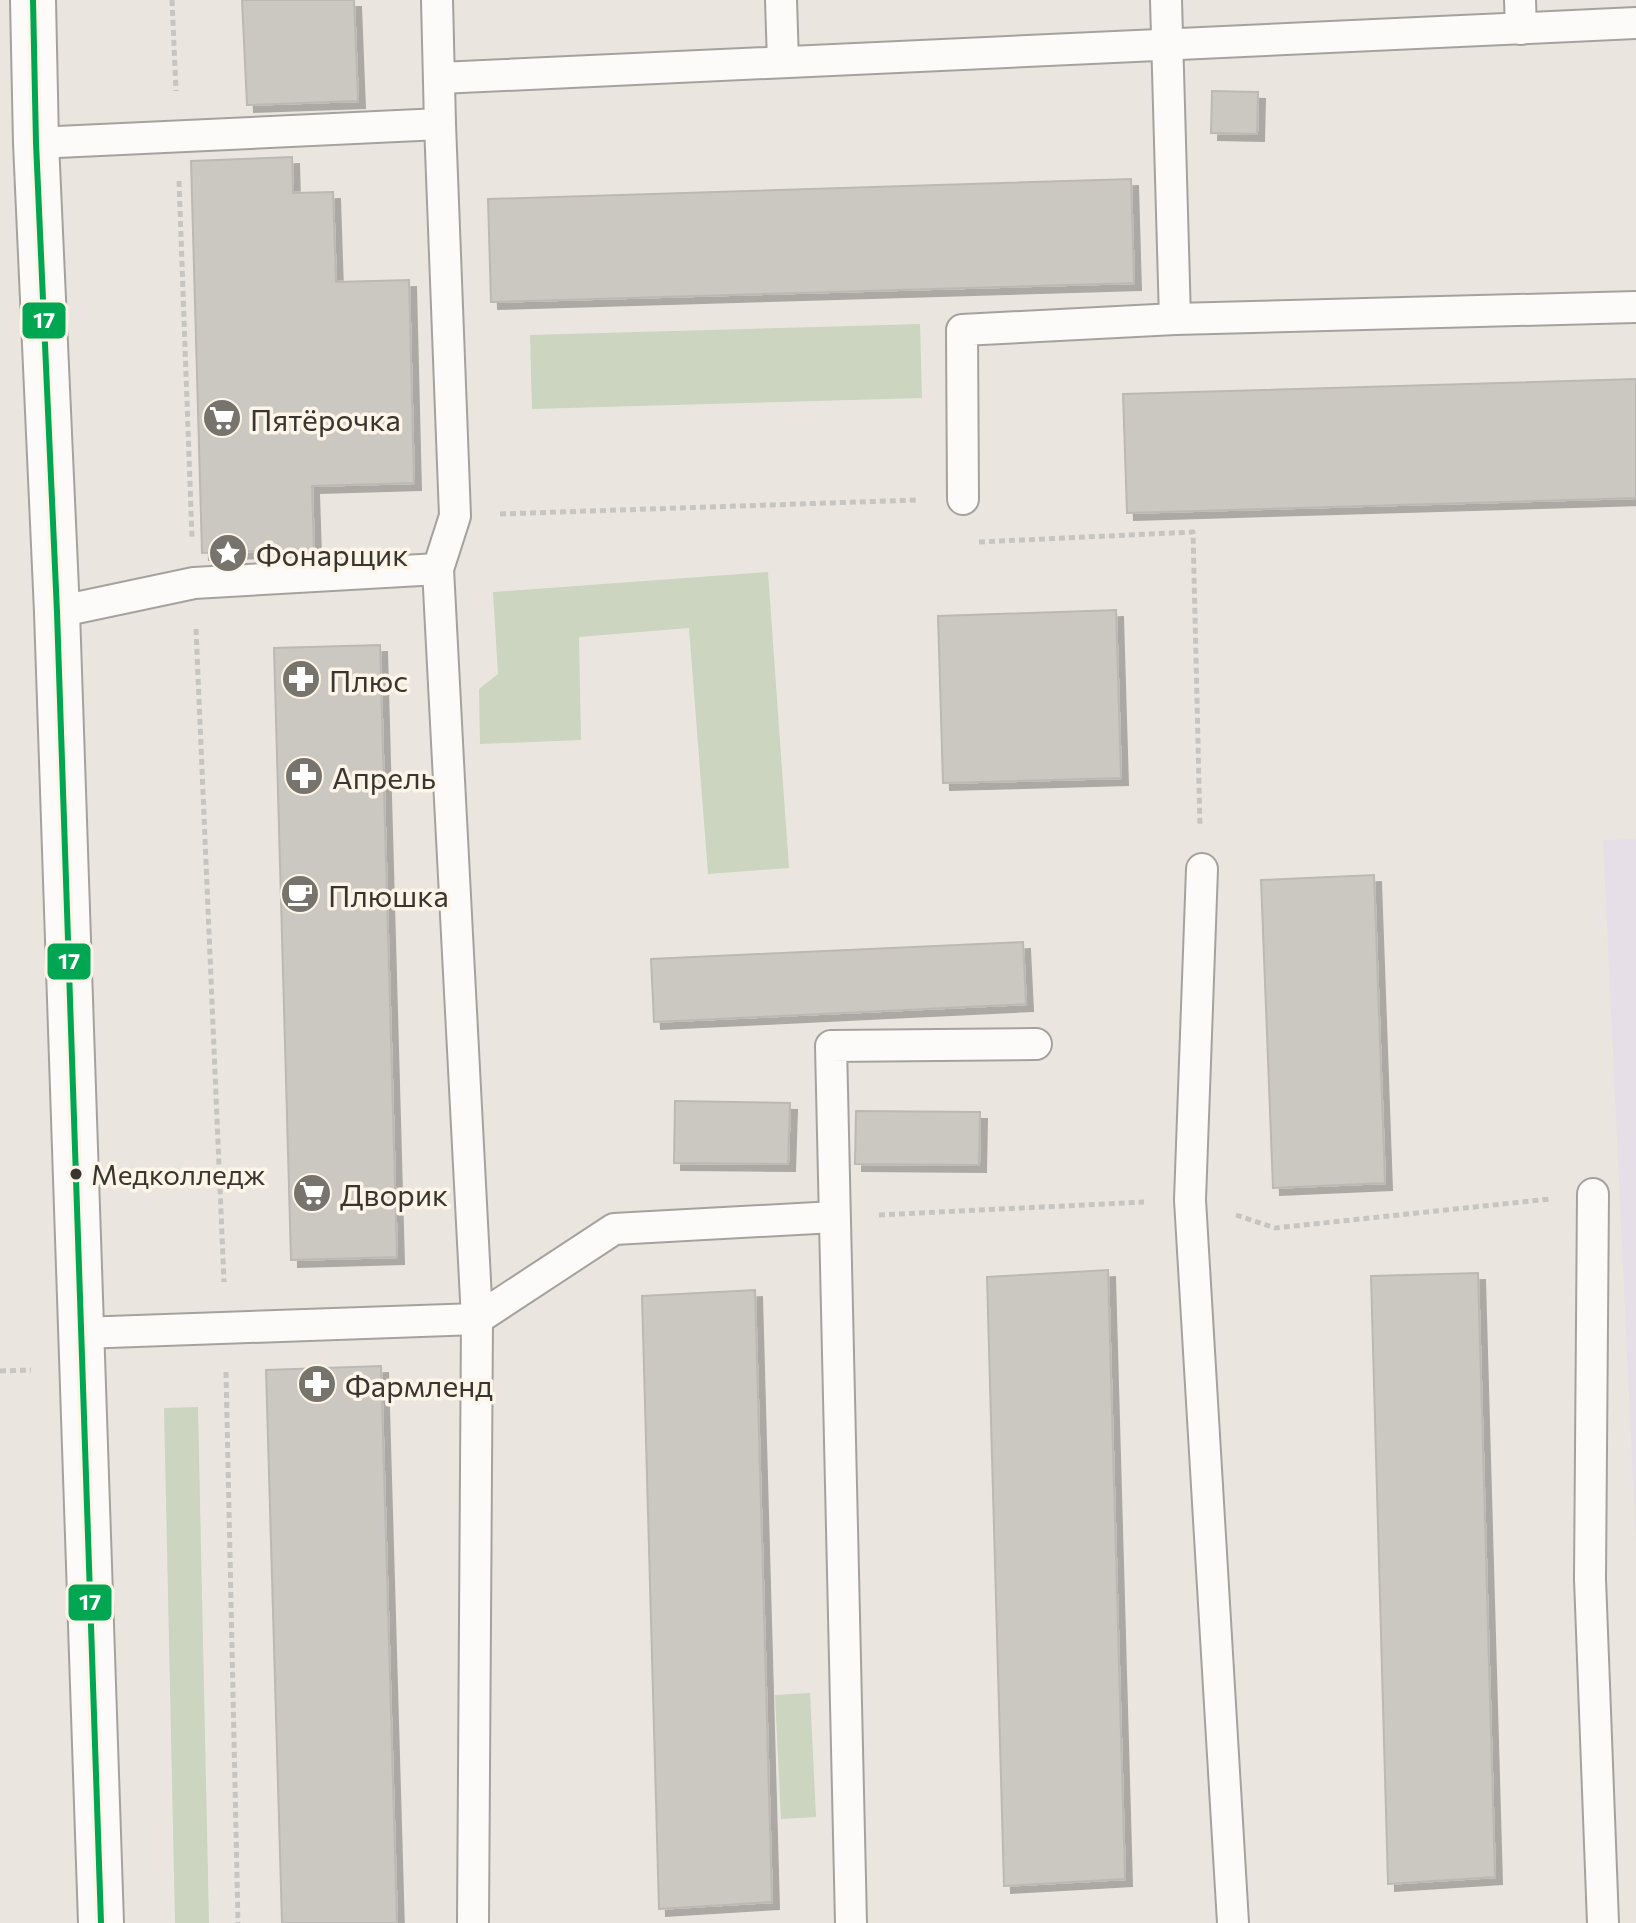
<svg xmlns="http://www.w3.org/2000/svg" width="1636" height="1923" font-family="Commissioner,sans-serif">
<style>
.education{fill:#e6dfe8}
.green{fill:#cbd5bf}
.building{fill:#cbc8c2;stroke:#bcb9b4;stroke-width:2;filter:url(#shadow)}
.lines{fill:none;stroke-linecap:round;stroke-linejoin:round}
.service-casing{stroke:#a5a29d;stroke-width:34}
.secondary-casing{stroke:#a5a29d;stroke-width:48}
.path{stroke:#c7c5c1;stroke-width:5;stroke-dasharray:6 4;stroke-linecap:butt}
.service{stroke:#fcfbfa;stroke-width:30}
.secondary{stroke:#fcfbfa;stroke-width:44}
.bus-1-casing{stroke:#fcf5e8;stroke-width:12}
.bus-1{stroke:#00a651;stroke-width:6}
.bus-dot{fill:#393631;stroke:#fcf5e8;stroke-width:3}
.labels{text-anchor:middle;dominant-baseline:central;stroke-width:7;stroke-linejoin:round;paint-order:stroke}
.bus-label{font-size:28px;fill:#393631;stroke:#fcf5e8;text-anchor:start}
.poi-label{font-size:30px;fill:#393631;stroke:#fcf5e8;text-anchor:start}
.line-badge{stroke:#fcf5e8;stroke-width:3}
.badge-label{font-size:22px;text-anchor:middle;font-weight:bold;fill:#fff}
</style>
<defs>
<filter id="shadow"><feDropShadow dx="7" dy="7" stdDeviation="0" flood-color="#0004"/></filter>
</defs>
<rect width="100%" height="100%" fill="#eae6df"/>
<path class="education" d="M 1636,839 L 1636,1546 L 1603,840 Z"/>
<g class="green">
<path d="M 920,324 L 922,398 L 532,409 L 530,335 Z"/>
<path d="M 768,572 L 789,868 L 708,874 L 689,628 L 579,637 L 581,740 L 480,744 L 479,689 L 498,674 L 493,592 Z"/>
<path d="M 198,1407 L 209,1923 L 175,1923 L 164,1408 Z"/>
<path d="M 810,1693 L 816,1817 L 781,1819 L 775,1695 Z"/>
</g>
<g class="building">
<path d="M 242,0 L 354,0 L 358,101 L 247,105 Z"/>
<path d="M 1212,91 L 1258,92 L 1257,134 L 1211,133 Z"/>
<path d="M 292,157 L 293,193 L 333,192 L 336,282 L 409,280 L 414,483 L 312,486 L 314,549 L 202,553 L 191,161 Z"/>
<path d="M 1131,179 L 1134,283 L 491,302 L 488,199 Z"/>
<path d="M 1636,379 L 1636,498 L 1127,513 L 1123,394 Z"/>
<path d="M 1116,610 L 1121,778 L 943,783 L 938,616 Z"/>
<path d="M 380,645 L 397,1257 L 291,1260 L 274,648 Z"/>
<path d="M 1374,875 L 1385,1183 L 1273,1188 L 1261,880 Z"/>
<path d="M 1023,942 L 1026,1004 L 654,1022 L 651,959 Z"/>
<path d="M 675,1101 L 790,1103 L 788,1164 L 674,1163 Z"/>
<path d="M 856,1111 L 980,1112 L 979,1165 L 855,1164 Z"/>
<path d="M 1108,1270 L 1125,1879 L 1004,1886 L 987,1277 Z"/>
<path d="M 1478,1273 L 1495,1877 L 1388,1884 L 1371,1276 Z"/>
<path d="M 755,1290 L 772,1902 L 659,1909 L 642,1296 Z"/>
<path d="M 381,1366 L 397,1923 L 282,1923 L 266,1370 Z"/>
</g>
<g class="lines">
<g class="service-casing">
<g id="service">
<path d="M 437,0 L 440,124 L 455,516 L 438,569 L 477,1319 L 473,1923"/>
<path d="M 781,0 L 783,62"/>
<path d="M 1166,0 L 1175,319"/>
<path d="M 1520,0 L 1521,29"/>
<path d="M 440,78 L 1636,23"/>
<path d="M 36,143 L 440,124"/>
<path d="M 963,499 L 962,330 L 1175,319 L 1636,307"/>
<path d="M 57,612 L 194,583 L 438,569"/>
<path d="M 1202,869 L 1190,1200 L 1233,1923"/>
<path d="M 1593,1194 L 1590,1579 L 1603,1923"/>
<path d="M 81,1333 L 477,1319 L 614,1229 L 834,1217"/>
<path d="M 851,1923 L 831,1046 L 1036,1044"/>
</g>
</g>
<g class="secondary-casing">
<path id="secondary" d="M 33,0 L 36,143 L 57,612 L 101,1923"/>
</g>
<g class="path">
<path d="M 172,0 L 176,91"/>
<path d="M 179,181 L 192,539"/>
<path d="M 500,514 L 918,500"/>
<path d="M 979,542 L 1193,532 L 1200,827"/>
<path d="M 196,629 L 224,1282"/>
<path d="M 879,1215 L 1144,1202"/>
<path d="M 1236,1215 L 1275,1228 L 1550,1199"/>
<path d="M 0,1371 L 31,1370"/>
<path d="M 226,1372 L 238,1923"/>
</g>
<use href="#service" class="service"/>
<use href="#secondary" class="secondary"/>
<g class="bus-1-casing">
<path id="bus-1" d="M 33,0 L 36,143 L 57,612 L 101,1923"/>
</g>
<use href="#bus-1" class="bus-1"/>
</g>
<defs>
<g id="supermarket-disc" transform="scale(2)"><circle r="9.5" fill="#77746e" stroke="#fcf5e8"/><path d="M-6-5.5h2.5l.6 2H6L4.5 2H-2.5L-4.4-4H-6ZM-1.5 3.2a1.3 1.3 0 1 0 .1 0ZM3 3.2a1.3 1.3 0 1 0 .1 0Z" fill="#fff"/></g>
<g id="sight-disc" transform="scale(2)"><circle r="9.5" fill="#77746e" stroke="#fcf5e8"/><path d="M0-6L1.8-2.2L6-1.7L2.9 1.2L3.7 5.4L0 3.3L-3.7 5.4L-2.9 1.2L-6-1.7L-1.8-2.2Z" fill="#fff"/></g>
<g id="pharmacy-disc" transform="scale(2)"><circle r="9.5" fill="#77746e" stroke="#fcf5e8"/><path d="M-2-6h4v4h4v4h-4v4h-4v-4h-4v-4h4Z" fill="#fff"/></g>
<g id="cafe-disc" transform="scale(2)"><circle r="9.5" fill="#77746e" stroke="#fcf5e8"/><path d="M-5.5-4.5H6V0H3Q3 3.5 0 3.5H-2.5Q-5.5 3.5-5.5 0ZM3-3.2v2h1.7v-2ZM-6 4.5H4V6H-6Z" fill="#fff"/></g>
</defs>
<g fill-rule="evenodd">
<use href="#supermarket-disc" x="222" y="418"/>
<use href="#sight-disc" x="228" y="553"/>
<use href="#pharmacy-disc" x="301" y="679"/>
<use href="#pharmacy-disc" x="304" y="776"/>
<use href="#cafe-disc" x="300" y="894"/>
<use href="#supermarket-disc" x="312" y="1193"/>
<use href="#pharmacy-disc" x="317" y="1384"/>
</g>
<circle class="bus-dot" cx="76" cy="1174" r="7"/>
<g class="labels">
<g class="bus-label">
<text x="91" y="1174">Медколледж</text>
</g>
<g class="poi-label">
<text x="250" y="418">Пятёрочка</text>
<text x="256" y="553">Фонарщик</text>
<text x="329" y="679">Плюс</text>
<text x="332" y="776">Апрель</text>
<text x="328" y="894">Плюшка</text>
<text x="340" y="1193">Дворик</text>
<text x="345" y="1384">Фармленд</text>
</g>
</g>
<g class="line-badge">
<rect x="21" y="301" width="46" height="39" rx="8" fill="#00a651"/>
<rect x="46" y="942" width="46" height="39" rx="8" fill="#00a651"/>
<rect x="67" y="1583" width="46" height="39" rx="8" fill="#00a651"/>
</g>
<g class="badge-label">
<text x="44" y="328">17</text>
<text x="69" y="969">17</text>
<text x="90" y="1610">17</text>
</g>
</svg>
